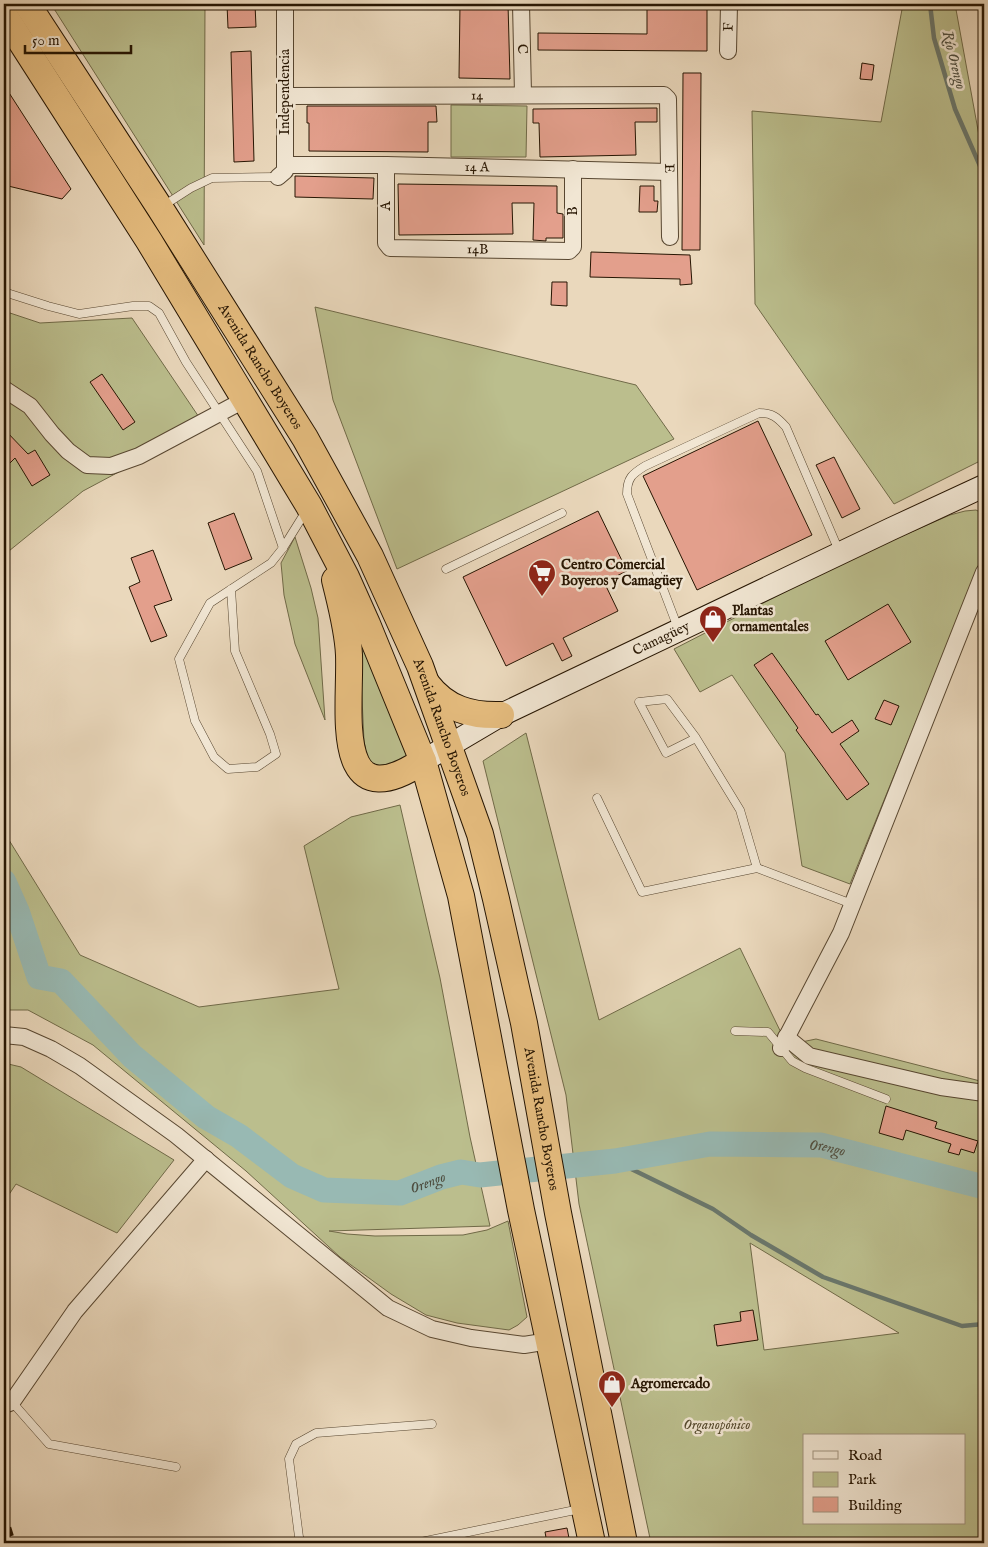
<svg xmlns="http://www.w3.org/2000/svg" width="988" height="1547" font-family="'IM FELL English',serif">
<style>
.green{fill:#bbbe8d;stroke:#706a48;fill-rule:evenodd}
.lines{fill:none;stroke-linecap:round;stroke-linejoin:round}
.stream{stroke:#6a776c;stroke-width:4.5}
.river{stroke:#98b9b3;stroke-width:25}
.building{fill:#e39f8c;stroke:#261502}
.service-casing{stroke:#574630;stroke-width:9}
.minor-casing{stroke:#574630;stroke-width:18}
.secondary-casing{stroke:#261502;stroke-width:24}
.trunk-casing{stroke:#261502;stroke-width:28}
.service{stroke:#f1e6d3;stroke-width:8}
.minor{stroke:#f1e6d3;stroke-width:16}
.secondary{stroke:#f1e6d3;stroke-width:22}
.trunk{stroke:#e5bc7e;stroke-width:26}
.rail{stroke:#261502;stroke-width:4;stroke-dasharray:9 9;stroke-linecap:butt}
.labels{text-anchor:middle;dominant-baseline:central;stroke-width:5;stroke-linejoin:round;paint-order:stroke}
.street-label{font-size:14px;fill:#261502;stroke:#f1e6d3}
.poi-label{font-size:14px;font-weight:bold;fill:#261502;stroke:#f1e6d3;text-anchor:start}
.park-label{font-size:14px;font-style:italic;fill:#53482c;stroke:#f1e6d3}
.water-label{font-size:15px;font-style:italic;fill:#4e4e40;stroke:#f1e6d3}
</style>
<rect width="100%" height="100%" fill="#ead8bc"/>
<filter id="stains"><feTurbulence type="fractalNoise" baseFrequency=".004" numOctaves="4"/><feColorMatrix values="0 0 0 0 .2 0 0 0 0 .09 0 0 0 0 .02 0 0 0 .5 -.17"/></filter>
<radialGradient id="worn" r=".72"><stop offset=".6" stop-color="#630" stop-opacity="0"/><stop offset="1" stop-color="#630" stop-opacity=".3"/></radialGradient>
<g class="green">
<path d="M 51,4 L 205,4 L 204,245 Z"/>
<path d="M 903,4 L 955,4 L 984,163 L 984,459 L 894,504 L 755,304 L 752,111 L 881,122 Z"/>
<path d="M 451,105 L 527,106 L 526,157 L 451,157 Z"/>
<path d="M 315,307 L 636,385 L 674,439 L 397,569 L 333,400 Z"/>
<path d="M 4,311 L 40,323 L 132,318 L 205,426 L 83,491 L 4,555 Z"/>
<path d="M 976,510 L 984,514 L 984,554 L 850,884 L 802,866 L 785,753 L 732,675 L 700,692 L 674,649 L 847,560 L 950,515 L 965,511 Z"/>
<path d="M 295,537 L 311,588 L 318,618 L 325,720 L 295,644 L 284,595 L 281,563 Z"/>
<path d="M 359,634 L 409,758 L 380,769 L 367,758 L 364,741 Z"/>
<path d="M 526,733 L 599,1020 L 740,948 L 787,1045 L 816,1039 L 984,1082 L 984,1543 L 651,1543 L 579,1204 L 566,1095 L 483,761 ZM 750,1243 L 899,1333 L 764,1350 ZM 804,1436 L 964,1436 L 964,1523 L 804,1523 Z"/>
<path d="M 400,805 L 440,978 L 470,1137 L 490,1226 L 329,1231 L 347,1234 L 375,1236 L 463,1235 L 487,1230 L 508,1221 L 527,1317 L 518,1325 L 509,1330 L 457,1323 L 426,1315 L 391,1294 L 340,1257 L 246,1171 L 93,1045 L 28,1010 L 4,1010 L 4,832 L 80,955 L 199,1007 L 339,989 L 304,846 L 351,817 Z"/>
<path d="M 4,1063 L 21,1067 L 174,1160 L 117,1233 L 16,1184 L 4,1202 Z"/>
</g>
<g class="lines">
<g class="stream">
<path d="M 930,4 L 934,38 L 955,109 L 984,175"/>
<path d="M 615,1161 L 713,1209 L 751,1235 L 823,1277 L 962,1326 L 984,1324"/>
</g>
<path class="river" id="s1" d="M 4,882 L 17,911 L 39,977 L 61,981 L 132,1056 L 206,1117 L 239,1136 L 292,1176 L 324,1190 L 400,1193 L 441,1177 L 461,1172 L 480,1175 L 615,1161 L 710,1144 L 821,1145 L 984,1187"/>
</g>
<g class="building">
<path d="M 227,4 L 255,4 L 256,27 L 228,28 Z"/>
<path d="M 460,4 L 508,4 L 510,79 L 459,78 Z"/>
<path d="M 647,4 L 707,4 L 707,51 L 538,50 L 538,33 L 647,34 Z"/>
<path d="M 251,51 L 254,161 L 234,162 L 231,52 Z"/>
<path d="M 862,63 L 874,65 L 872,80 L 860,79 Z"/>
<path d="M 683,73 L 701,73 L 700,250 L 682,250 Z"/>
<path d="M 4,85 L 71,189 L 62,199 L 4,185 Z"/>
<path d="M 307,106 L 436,106 L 437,122 L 428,122 L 428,152 L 309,151 L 309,123 L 307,123 Z"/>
<path d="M 657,108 L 657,122 L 635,122 L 636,155 L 540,157 L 539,123 L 533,123 L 533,109 Z"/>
<path d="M 295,176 L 374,178 L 373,199 L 295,197 Z"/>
<path d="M 398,184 L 557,186 L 557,213 L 563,214 L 563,238 L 546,238 L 546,241 L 533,240 L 534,203 L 512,203 L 513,234 L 399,235 Z"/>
<path d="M 640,186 L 654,186 L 654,201 L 658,201 L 657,212 L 639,212 Z"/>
<path d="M 591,252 L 690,255 L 692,284 L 680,285 L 680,279 L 590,277 Z"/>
<path d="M 552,282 L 567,282 L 567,306 L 551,305 Z"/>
<path d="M 102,374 L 135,422 L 123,430 L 90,382 Z"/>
<path d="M 758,421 L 812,535 L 697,590 L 643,476 Z"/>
<path d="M 4,429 L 28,454 L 35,450 L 50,475 L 32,486 L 15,458 L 4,469 L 4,442 L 6,440 L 4,437 Z"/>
<path d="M 834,457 L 860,509 L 842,518 L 816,465 Z"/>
<path d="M 598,511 L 627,571 L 604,582 L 618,611 L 563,638 L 572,656 L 562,661 L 553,643 L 506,666 L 463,577 Z"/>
<path d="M 234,513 L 252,559 L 225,570 L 208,523 Z"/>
<path d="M 153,550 L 172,600 L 154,606 L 167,636 L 151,642 L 129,587 L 140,582 L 131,558 Z"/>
<path d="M 888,604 L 911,642 L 848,680 L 825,641 Z"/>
<path d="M 772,653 L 816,715 L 818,714 L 832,733 L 852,720 L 859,731 L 840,744 L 869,784 L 847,800 L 796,730 L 798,728 L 754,665 Z"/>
<path d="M 884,700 L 899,706 L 891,725 L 875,719 Z"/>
<path d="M 886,1106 L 937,1122 L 935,1128 L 978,1141 L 974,1153 L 961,1149 L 959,1155 L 948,1152 L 951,1144 L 906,1130 L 903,1140 L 879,1133 Z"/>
<path d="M 753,1310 L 758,1340 L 717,1346 L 714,1325 L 741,1321 L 740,1312 Z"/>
<path d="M 567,1528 L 570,1543 L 547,1543 L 545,1532 Z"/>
</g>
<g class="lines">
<g class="service-casing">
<g id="service">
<path d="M 163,206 L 191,188 L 212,178 L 278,177"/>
<path d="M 4,292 L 48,306 L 79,314 L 133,306 L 149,306 L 159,313 L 186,362 L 257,471 L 283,548"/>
<path d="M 446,569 L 562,513"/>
<path d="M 231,589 L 235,651 L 270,734 L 276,754 L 257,767 L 228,769 L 214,757 L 195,721 L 179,659 L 210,603 L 271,563 L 283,548 L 306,511"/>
<path d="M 678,628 L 627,494 C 627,478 632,474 645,466 L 759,413 C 772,413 777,417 786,427 L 839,551"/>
<path d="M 597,798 L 642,892 L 757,868 L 740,810 L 696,738 L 667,699 L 639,702 L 666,753 L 696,738"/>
<path d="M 757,868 L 852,904"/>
<path d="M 735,1031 L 768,1032 L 792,1061 L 805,1068 L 886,1099"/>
<path d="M 12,1402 L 49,1444 L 176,1467"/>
<path d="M 302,1543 L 299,1537 L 289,1459 L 296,1444 L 316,1433 L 432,1424"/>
<path d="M 416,1543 L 580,1509"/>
</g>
</g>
<g class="minor-casing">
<g id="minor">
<path id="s2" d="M 521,4 L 523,94"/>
<path id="s3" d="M 728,51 L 729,4"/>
<path id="s4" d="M 285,96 L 664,95 L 668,99 L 670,237"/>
<path id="s5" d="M 285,165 L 386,165 L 669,172"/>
<path id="s6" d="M 386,165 L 386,243 L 390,248 L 569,251 L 573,247 L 573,169"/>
<path d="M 278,177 L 285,171 L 285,4"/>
<path d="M 4,389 L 30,406 L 52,434 L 68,451 L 87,465 L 111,466 L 139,456 L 246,399"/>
<path d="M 4,1035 L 24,1037 L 51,1049 L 80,1066 L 176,1135 L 388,1308 L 432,1329 L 471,1338 L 524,1345 L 549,1341"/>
<path d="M 786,1037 L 809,1056 L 941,1087 L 984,1093"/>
<path d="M 781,1048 L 841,933 L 984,572"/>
<path d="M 4,1405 L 12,1402 L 75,1311 L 206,1159"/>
</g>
</g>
<g class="secondary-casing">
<g id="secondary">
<path id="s7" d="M 423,761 L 501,715 L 891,529 L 984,486"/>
</g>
</g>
<g class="trunk-casing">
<g id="trunk">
<path id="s8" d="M 27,4 L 160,208 L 305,438 L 370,556 L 420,666 L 480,834 L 496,899 L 524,1023 L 558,1213 L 624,1543"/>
<path d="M 4,15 L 149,241 L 309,506 L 346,577 L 367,624 L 423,761 L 461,896 L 521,1210 L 592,1543"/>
<path d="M 335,580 C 341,605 348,630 349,655 C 351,709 331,822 423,761"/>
<path d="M 427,684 C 446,709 471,716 501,715"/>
</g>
</g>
<use href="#service" class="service"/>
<use href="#minor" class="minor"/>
<use href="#secondary" class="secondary"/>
<use href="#trunk" class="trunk"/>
<path class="rail" d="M 4,1510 L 14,1543"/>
</g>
<defs>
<g id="supermarket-pin" transform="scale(1.4375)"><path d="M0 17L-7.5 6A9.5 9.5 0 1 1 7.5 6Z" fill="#8f2418" stroke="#f1e6d3"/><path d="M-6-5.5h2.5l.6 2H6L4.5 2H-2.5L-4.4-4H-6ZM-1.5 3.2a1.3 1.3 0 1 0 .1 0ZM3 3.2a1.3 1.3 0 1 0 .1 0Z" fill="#fff"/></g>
<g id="shop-pin" transform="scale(1.4375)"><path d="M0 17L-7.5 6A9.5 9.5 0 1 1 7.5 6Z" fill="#8f2418" stroke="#f1e6d3"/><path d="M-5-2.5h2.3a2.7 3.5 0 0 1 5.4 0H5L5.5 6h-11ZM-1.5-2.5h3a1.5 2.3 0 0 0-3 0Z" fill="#fff"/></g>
</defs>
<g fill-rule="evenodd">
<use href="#supermarket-pin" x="542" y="573"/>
<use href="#shop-pin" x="713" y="619"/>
<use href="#shop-pin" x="612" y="1384"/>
</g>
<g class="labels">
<g class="street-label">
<text stroke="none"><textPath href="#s3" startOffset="24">F</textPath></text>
<text stroke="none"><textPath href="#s2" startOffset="45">C</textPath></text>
<text transform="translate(285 92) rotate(-90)">Independencia</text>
<text stroke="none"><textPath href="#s4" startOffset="192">14</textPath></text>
<text stroke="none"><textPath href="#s5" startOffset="192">14 A</textPath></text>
<text stroke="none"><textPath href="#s4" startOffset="454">E</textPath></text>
<text transform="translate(386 206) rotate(-90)">A</text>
<text transform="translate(573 211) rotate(-90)">B</text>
<text stroke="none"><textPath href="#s6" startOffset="172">14B</textPath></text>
<text stroke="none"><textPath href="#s8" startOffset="431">Avenida Rancho Boyeros</textPath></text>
<text stroke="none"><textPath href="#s7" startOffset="268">Camagüey</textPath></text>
<text stroke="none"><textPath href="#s8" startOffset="836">Avenida Rancho Boyeros</textPath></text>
<text stroke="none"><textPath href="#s8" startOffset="1241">Avenida Rancho Boyeros</textPath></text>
</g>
<g class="poi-label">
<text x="561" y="565">Centro Comercial<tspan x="561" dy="16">Boyeros y Camagüey</tspan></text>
<text x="732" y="611">Plantas<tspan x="732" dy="16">ornamentales</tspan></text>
<text x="631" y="1384">Agromercado</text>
</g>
<g class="park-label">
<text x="717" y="1425">Organopónico</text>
</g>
<g class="water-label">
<text transform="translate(954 60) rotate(76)">Río Orengo</text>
<text stroke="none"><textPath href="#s1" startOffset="972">Orengo</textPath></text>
<text stroke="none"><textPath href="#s1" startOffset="568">Orengo</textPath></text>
</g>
</g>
<rect width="988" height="1547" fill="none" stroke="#ead8bc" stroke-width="20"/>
<rect x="5" y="5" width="978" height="1537" fill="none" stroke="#261502" stroke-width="2.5"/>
<rect x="10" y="10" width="968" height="1527" fill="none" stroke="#261502"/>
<rect x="803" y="1434" width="162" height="90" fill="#f1e6d3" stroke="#a0927f"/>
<rect x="813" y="1451" width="25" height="8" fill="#f1e6d3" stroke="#a0927f"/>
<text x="848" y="1460" font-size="15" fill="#261502">Road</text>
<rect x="813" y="1472" width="25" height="15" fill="#bbbe8d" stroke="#a0927f"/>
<text x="848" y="1484" font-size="15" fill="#261502">Park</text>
<rect x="813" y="1497" width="25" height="15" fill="#e39f8c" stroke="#a0927f"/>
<text x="848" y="1510" font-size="15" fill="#261502">Building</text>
<path d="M25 45v8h106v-8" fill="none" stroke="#261502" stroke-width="2.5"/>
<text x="32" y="45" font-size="15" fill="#261502" stroke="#f1e6d3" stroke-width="4" paint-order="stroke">50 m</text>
<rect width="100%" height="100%" filter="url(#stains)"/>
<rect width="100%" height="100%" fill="url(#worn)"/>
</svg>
